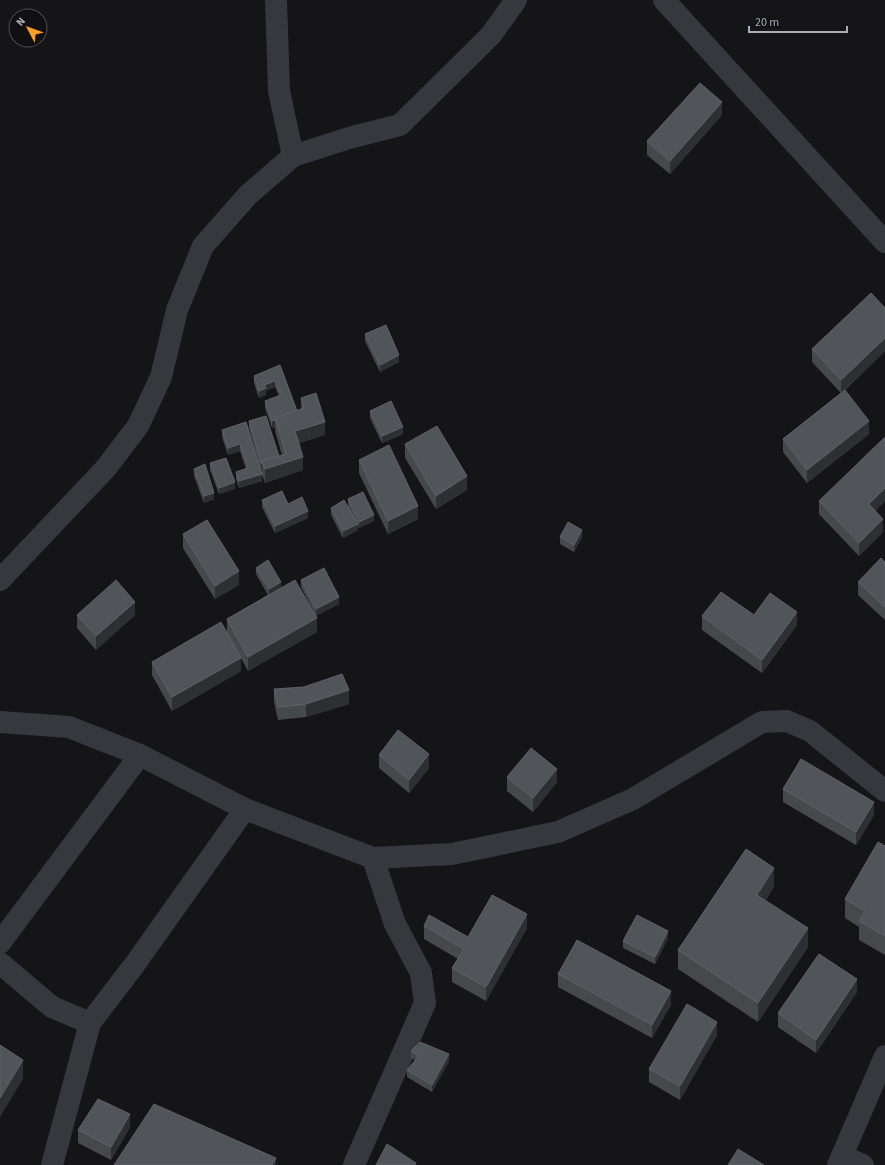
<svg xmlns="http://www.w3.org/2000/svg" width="885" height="1165" font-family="'Source Sans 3',sans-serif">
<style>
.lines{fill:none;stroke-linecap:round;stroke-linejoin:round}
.minor{stroke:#36383d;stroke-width:22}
.tertiary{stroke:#36383d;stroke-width:22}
.wall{fill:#46494c}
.shaded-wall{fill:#2e2f32}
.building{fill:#515458;stroke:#5e6267}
</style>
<rect width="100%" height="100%" fill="#151517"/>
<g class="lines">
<g class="minor">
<path d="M 276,0 L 279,91 L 293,156"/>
<path d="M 0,580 L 106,468 L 138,426 L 161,377 L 177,310 L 203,246 L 248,195 L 293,156 L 349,138 L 400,125 L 491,35 L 516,0"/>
<path d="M 0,722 L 69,727 L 140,755 L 245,809 L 373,858 L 452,854 L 558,832 L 633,799 L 762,722 L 787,721 L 810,731 L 885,791"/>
<path d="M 0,943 L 140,755"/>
<path d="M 0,963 L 52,1007 L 90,1023 L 135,964 L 245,809"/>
<path d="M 842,1156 L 863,1165"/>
<path d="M 52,1165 L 90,1023"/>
<path d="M 354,1165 L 425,1003 L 421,973 L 395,924 L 373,858"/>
<path d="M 838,1165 L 885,1056"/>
</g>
<path class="tertiary" d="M 664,0 L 885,242"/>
</g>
<g class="wall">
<path d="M 722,115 L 670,174 L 647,155 L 647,141 Z"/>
<path d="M 365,334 L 399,362 L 380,372 L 365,341 Z"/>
<path d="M 812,349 L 885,351 L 844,391 L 869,434 L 807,483 L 783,452 L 783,439 L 841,393 L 812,362 Z"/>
<path d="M 280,365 L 297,411 L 301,410 L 301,398 L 325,435 L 299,443 L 303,470 L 265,483 L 262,475 L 262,470 L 261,470 L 249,428 L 249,421 L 279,456 L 282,455 L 275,431 L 275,427 L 272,428 L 265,408 L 265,401 L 279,396 L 275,387 L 266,391 L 266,395 L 259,398 L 254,383 L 254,376 Z"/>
<path d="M 370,411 L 403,434 L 382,443 L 370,418 Z"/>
<path d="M 246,422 L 262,481 L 239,488 L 236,479 L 236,472 L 246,469 L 240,451 L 228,455 L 222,437 L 222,430 Z"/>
<path d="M 405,444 L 467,490 L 436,509 L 405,458 Z"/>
<path d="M 359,460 L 418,519 L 388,534 L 359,473 Z"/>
<path d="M 210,463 L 235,489 L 219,494 L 210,470 Z"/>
<path d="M 194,469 L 214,499 L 204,503 L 194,476 Z"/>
<path d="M 348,499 L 374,521 L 359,528 L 358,526 L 358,530 L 343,538 L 331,515 L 331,508 L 352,514 L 348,506 Z"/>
<path d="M 262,500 L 288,504 L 308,518 L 275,533 L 262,507 Z"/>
<path d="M 819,501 L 885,501 L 875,511 L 883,532 L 859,556 L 819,514 Z"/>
<path d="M 183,534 L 239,585 L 215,599 L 183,548 Z"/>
<path d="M 560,537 L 582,537 L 574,552 L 560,544 Z"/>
<path d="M 885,562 L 885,620 L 858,595 L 858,582 Z"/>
<path d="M 256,568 L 281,588 L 317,632 L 248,671 L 241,658 L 241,671 L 172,711 L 152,675 L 152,662 L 227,632 L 227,619 L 268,595 L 256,574 Z"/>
<path d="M 301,580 L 339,604 L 316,616 L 301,587 Z"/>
<path d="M 77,615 L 135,615 L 96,650 L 77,628 Z"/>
<path d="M 754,615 L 797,625 L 762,673 L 702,630 L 702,616 Z"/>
<path d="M 274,689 L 349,704 L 306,717 L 278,720 L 274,702 Z"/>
<path d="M 379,755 L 429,768 L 409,793 L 379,768 Z"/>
<path d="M 507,777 L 557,782 L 533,812 L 507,791 Z"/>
<path d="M 783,789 L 874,815 L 856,845 L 783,802 Z"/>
<path d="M 885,846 L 885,955 L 859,940 L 859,927 L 845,918 L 845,899 Z"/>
<path d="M 774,887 L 766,900 L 808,947 L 758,1022 L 678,969 L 678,950 Z"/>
<path d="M 424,926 L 468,937 L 527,928 L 486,1001 L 452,982 L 452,968 L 458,959 L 424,939 Z"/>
<path d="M 668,938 L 655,964 L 623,948 L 623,941 Z"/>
<path d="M 558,974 L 671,1005 L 652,1038 L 558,987 Z"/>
<path d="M 857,992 L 816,1053 L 778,1027 L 778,1013 Z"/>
<path d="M 717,1035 L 680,1100 L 649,1082 L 649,1069 Z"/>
<path d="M 411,1051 L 449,1061 L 432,1092 L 407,1077 L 407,1070 L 415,1060 L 411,1058 Z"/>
<path d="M 130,1127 L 111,1160 L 78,1143 L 78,1130 Z"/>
</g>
<g class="shaded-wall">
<path d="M 722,102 L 722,115 L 670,174 L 670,161 Z"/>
<path d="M 885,338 L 885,351 L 841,393 L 841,380 Z"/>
<path d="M 399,355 L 399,362 L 380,372 L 380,365 Z"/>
<path d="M 275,381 L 275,387 L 266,391 L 266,395 L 259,398 L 259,391 L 264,385 Z"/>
<path d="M 275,420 L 275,427 L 272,428 L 272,421 Z"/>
<path d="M 869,421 L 869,434 L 807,483 L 807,470 Z"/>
<path d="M 325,422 L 325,435 L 295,444 L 295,431 Z"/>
<path d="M 403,427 L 403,434 L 382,443 L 382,436 Z"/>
<path d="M 240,444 L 240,451 L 228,455 L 228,448 Z"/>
<path d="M 303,457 L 303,470 L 265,483 L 265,469 Z"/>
<rect x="261" y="463" width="1" height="7"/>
<path d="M 262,474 L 262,481 L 239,488 L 239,481 Z"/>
<path d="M 467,476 L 467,490 L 436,509 L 436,496 Z"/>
<path d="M 235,482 L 235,489 L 219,494 L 219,488 Z"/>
<path d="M 885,488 L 885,501 L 869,517 L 869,504 Z"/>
<path d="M 214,493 L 214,499 L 204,503 L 204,496 Z"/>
<path d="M 418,506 L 418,519 L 388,534 L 388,521 Z"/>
<path d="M 308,511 L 308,518 L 275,533 L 275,526 Z"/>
<path d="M 374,515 L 374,521 L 359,528 L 359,522 Z"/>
<path d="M 883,519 L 883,532 L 859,556 L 859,543 Z"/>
<path d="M 358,524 L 358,530 L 343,538 L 343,531 Z"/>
<path d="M 582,530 L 582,537 L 574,552 L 574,545 Z"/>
<path d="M 239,571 L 239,585 L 215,599 L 215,586 Z"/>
<path d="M 281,582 L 281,589 L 269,596 L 269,589 Z"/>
<path d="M 339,597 L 339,604 L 316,616 L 316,609 Z"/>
<path d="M 135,602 L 135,615 L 96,650 L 96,636 Z"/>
<path d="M 797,612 L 797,625 L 762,673 L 762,660 Z"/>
<path d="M 317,618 L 317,632 L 248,671 L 248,657 Z"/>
<path d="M 241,658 L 241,671 L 172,711 L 172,697 Z"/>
<path d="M 349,690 L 349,704 L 306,717 L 306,704 Z"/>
<path d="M 429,754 L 429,768 L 409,793 L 409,780 Z"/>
<path d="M 557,769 L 557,782 L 533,812 L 533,798 Z"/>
<path d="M 874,802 L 874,815 L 856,845 L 856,832 Z"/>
<path d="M 774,868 L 774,887 L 757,914 L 757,895 Z"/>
<path d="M 527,914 L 527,928 L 486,1001 L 486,987 Z"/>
<path d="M 808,928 L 808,947 L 758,1022 L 758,1003 Z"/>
<path d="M 668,931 L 668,938 L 655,964 L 655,957 Z"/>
<path d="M 857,979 L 857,992 L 816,1053 L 816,1040 Z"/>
<path d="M 671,991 L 671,1005 L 652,1038 L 652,1025 Z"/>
<path d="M 717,1022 L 717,1035 L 680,1100 L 680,1086 Z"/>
<path d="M 449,1054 L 449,1061 L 432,1092 L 432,1085 Z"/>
<path d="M 23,1060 L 23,1079 L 0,1117 L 0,1098 Z"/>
<path d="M 130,1114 L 130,1127 L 111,1160 L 111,1147 Z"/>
<path d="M 276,1158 L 276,1165 L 272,1165 Z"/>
</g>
<g class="building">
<path d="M 700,83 L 722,102 L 670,161 L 647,141 Z"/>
<path d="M 871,293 L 885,308 L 885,338 L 841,380 L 812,349 Z"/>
<path d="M 386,325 L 399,355 L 380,365 L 365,334 Z"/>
<path d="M 280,365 L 297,411 L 275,418 L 275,420 L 272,421 L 265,401 L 281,395 L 275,381 L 264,385 L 266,388 L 259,391 L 254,376 Z"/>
<path d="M 845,390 L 869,421 L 807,470 L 783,439 Z"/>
<path d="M 316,393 L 325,422 L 295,431 L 303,457 L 265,469 L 262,461 L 286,454 L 275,418 L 304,408 L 301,398 Z"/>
<path d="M 391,401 L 403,427 L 382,436 L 370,411 Z"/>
<path d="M 266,416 L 279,456 L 262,461 L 262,463 L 261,463 L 249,421 Z"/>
<path d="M 246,422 L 262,474 L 239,481 L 236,472 L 248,468 L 240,444 L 228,448 L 222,430 Z"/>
<path d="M 437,426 L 467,476 L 436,496 L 405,444 Z"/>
<path d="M 885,437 L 885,488 L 869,504 L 883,519 L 859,543 L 819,501 Z"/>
<path d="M 389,445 L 418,506 L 388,521 L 359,460 Z"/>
<path d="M 226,458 L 235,482 L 219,488 L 210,463 Z"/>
<path d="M 205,464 L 214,493 L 204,496 L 194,469 Z"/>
<path d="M 282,491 L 288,504 L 302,497 L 308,511 L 275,526 L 262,500 Z"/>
<path d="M 363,492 L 374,515 L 359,522 L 348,499 Z"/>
<path d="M 344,500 L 358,524 L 343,531 L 331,508 Z"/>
<path d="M 207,520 L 239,571 L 215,586 L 183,534 Z"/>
<path d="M 568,522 L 582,530 L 574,545 L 560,537 Z"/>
<path d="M 881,558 L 885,562 L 885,607 L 858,582 Z"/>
<path d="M 268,560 L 281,582 L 269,589 L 256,568 Z"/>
<path d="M 324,568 L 339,597 L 316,609 L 301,580 Z"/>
<path d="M 116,580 L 135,602 L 96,636 L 77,615 Z"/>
<path d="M 295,580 L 317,618 L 248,657 L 227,619 Z"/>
<path d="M 721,592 L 754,615 L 770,593 L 797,612 L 762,660 L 702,616 Z"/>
<path d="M 221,622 L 241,658 L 172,697 L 152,662 Z"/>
<path d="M 342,674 L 349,690 L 306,704 L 278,707 L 274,689 L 304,687 Z"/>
<path d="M 398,730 L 429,754 L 409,780 L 379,755 Z"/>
<path d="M 531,748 L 557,769 L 533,798 L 507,777 Z"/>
<path d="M 801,759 L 874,802 L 856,832 L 783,789 Z"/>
<path d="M 878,842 L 885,846 L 885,936 L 859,921 L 865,911 L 845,899 Z"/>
<path d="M 746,849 L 774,868 L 757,895 L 808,928 L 758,1003 L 678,950 Z"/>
<path d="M 492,895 L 527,914 L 486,987 L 452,968 L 464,949 L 424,926 L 429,915 L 468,937 Z"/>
<path d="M 637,915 L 668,931 L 655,957 L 623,941 Z"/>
<path d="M 577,940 L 671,991 L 652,1025 L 558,974 Z"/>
<path d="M 819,954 L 857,979 L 816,1040 L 778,1013 Z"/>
<path d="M 687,1004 L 717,1022 L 680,1086 L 649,1069 Z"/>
<path d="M 420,1042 L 449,1054 L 432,1085 L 407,1070 L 419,1056 L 411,1051 Z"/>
<path d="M 0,1045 L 23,1060 L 0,1098 Z"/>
<path d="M 98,1099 L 130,1114 L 111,1147 L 78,1130 Z"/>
<path d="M 154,1104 L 276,1158 L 272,1165 L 114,1165 Z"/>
<path d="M 387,1144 L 416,1163 L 415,1165 L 376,1165 Z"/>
<path d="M 738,1149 L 764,1165 L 728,1165 Z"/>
</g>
<g transform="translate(28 28) rotate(311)"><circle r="19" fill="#101012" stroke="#4c4f54"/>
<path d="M0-3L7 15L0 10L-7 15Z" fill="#fe9d27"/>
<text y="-6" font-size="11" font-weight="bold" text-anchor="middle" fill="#a6aeb8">N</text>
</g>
<path d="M749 26v6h98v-6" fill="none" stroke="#a6aeb8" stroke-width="2"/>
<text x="755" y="26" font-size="12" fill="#a6aeb8" stroke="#101012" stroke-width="3" paint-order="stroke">20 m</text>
</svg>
